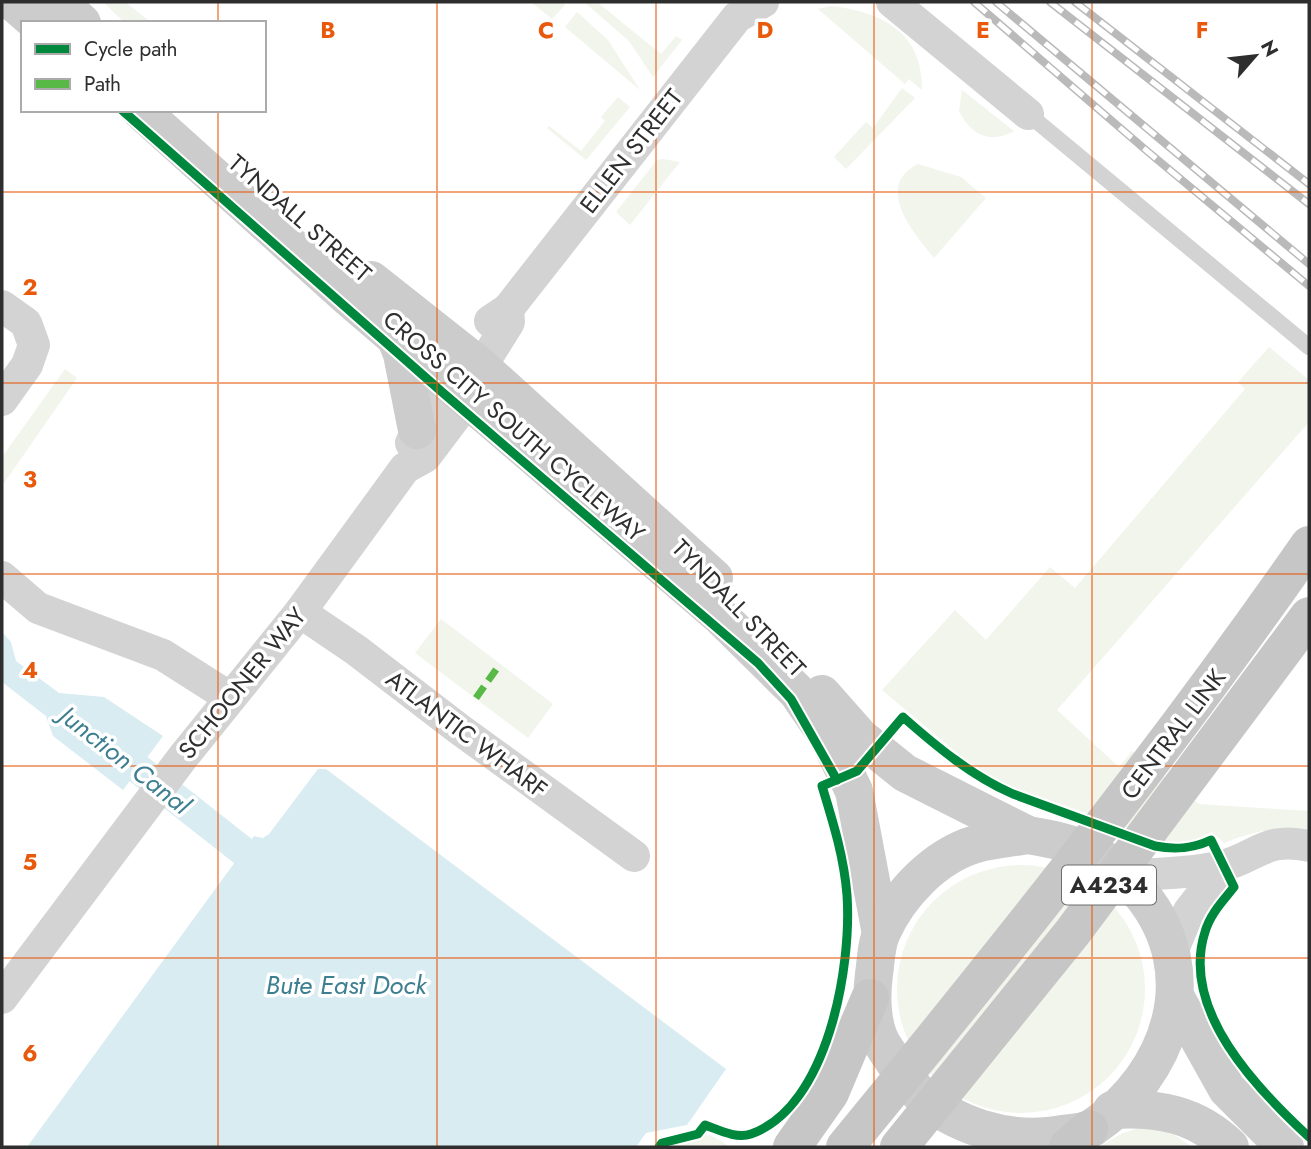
<svg xmlns="http://www.w3.org/2000/svg" width="1311" height="1149" font-family="Jost,sans-serif">
<style>
.green{fill:#f2f5ec}
.water{fill:#d9ecf1}
.lines{fill:none;stroke-linecap:round;stroke-linejoin:round}
.canal{stroke:#d9ecf1;stroke-width:30}
.lane{stroke:#d3d3d3;stroke-width:16}
.street{stroke:#d3d3d3;stroke-width:32}
.secondary{stroke:#ccc;stroke-width:38}
.primary{stroke:#c6c6c6;stroke-width:38}
.rail-casing{stroke:#bababa;stroke-width:8}
.rail{stroke:#fff;stroke-width:5;stroke-dasharray:16;stroke-linecap:butt}
.primary-bridge{stroke:#c6c6c6;stroke-width:38}
.quiet{stroke:#58b947;stroke-width:7;stroke-dasharray:14 7;stroke-linecap:butt}
.cycleway-casing{stroke:#fff;stroke-width:13}
.cycleway{stroke:#00873e;stroke-width:9}
.grid{fill:none;stroke:#e8590c;stroke-width:2;stroke-opacity:0.55}
.labels{text-anchor:middle;dominant-baseline:central;stroke-width:7;stroke-linejoin:round;paint-order:stroke}
.shield{fill:#fff;stroke:#6d6d6d;stroke-width:2}
.shield-label{font-size:23px;font-weight:bold;fill:#2e2e2e}
.street-label{font-size:24px;fill:#2e2e2e;stroke:#fff}
.water-label{font-size:26px;font-style:italic;fill:#3d7f90;stroke:#fff}
.grid-label{font-size:23px;text-anchor:middle;font-weight:bold;fill:#e8590c;stroke:#fff;stroke-width:7;stroke-linejoin:round;paint-order:stroke}
</style>
<rect width="100%" height="100%" fill="#fff"/>
<g class="green">
<path d="M 103,2 L 125,2 L 152,23 L 125,23 Z"/>
<path d="M 531,2 L 562,2 L 565,5 L 552,19 Z"/>
<path d="M 584,2 L 597,2 L 661,54 L 676,36 L 682,40 L 653,77 L 629,41 Z"/>
<path d="M 831,6 C 883,12 923,33 922,90 L 909,79 L 905,84 L 818,9 Z"/>
<path d="M 577,12 L 608,40 L 640,90 L 565,27 Z"/>
<path d="M 902,88 L 915,98 L 846,169 L 834,157 L 866,122 L 873,128 Z"/>
<path d="M 962,90 L 1014,131 C 991,144 971,136 959,111 Z"/>
<path d="M 618,97 L 630,107 L 586,160 L 547,128 L 549,126 L 581,151 L 605,121 L 601,117 Z"/>
<path d="M 663,159 L 680,162 L 630,225 L 616,212 L 657,160 Z"/>
<path d="M 918,164 L 961,177 L 986,198 L 934,258 C 914,234 873,186 918,164 Z"/>
<path d="M 1269,347 L 1309,380 L 1309,422 L 1057,710 L 1119,767 L 1132,751 L 1199,804 L 1309,811 L 1309,829 C 1278,826 1253,831 1224,843 L 1212,832 L 1194,840 L 1170,843 L 1001,783 L 963,758 L 882,690 L 955,610 L 986,640 L 1050,567 L 1075,588 L 1245,389 L 1238,382 Z"/>
<path d="M 65,369 L 77,378 L 2,486 L 2,457 Z"/>
<path d="M 441,619 L 553,704 L 528,738 L 415,653 Z"/>
<circle cx="1021" cy="989" r="124"/>
<path d="M 1143,1126 L 1166,1129 L 1192,1147 L 1099,1147 L 1121,1134 Z"/>
<path d="M 692,1131 L 714,1137 L 730,1147 L 663,1147 Z"/>
</g>
<g class="water">
<path d="M 2,632 L 11,642 L 16,661 L 59,693 L 104,697 L 163,736 L 123,790 L 53,736 L 46,716 L 2,682 Z"/>
<path d="M 318,769 L 326,769 L 726,1069 L 687,1125 L 646,1133 L 636,1147 L 27,1147 L 254,836 L 263,838 L 269,834 Z"/>
</g>
<g class="lines">
<path class="canal" d="M 108,745 L 248,855"/>
<path class="lane" d="M 1028,114 L 1309,347"/>
<g class="street">
<path d="M 892,2 L 1028,114"/>
<path d="M 2,306 L 26,323 L 34,345 L 27,365 L 2,400"/>
<path d="M 490,321 L 508,309 L 737,17 L 763,2"/>
<path d="M 411,443 L 458,361"/>
<path d="M 2,577 L 38,608 L 163,655 L 229,697"/>
<path d="M 300,612 L 356,650 L 459,729 L 634,856"/>
<path d="M 1126,876 C 1157,873 1192,874 1222,866 C 1257,857 1266,836 1309,846"/>
<path d="M 1172,952 L 1189,911 L 1224,866"/>
<path d="M 2,998 L 183,757 L 300,612 L 405,468 L 425,457 L 462,408 L 481,367 L 509,322 L 508,309"/>
</g>
<g class="secondary">
<path d="M 13,2 L 37,23"/>
<path d="M 59,2 L 82,23"/>
<path d="M 140,110 L 349,298 L 719,615 L 797,692 L 828,737 L 854,791 L 881,934"/>
<path d="M 371,280 L 481,367 L 714,578"/>
<path d="M 394,334 L 402,354 L 417,430"/>
<path d="M 822,694 L 860,737 L 905,773 L 1028,835"/>
<path d="M 1028,835 C 1051,839 1073,843 1094,854 C 1113,863 1128,879 1142,895 C 1205,974 1171,1074 1092,1128 C 1083,1133 1066,1133 1056,1135 C 1008,1142 953,1126 918,1092 C 906,1081 896,1064 886,1050 C 871,1030 871,997 874,974 C 876,961 876,944 882,932 C 899,894 935,856 976,844 C 993,839 1011,838 1028,835 Z"/>
<path d="M 1176,998 L 1227,1089 L 1285,1147"/>
<path d="M 1112,1110 C 1158,1107 1196,1114 1230,1147"/>
</g>
<g class="primary">
<path d="M 792,1147 L 830,1093 L 870,998"/>
<path d="M 1068,1147 L 1089,1129"/>
</g>
<g class="rail-casing">
<g id="rail">
<path d="M 974,2 L 1147,151 L 1309,286"/>
<path d="M 996,2 L 1309,264"/>
<path d="M 1050,2 L 1309,204"/>
<path d="M 1075,2 L 1309,184"/>
</g>
</g>
<use href="#rail" class="rail"/>
<g class="primary-bridge">
<path d="M 845,1147 C 1006,951 1164,753 1309,545"/>
<path d="M 899,1147 L 1072,933 L 1309,616"/>
</g>
<path class="quiet" d="M 476,698 L 500,664"/>
<g class="cycleway-casing">
<g id="cycleway">
<path d="M 122,110 L 442,392 L 758,663 L 791,699 L 837,780"/>
<path d="M 659,1147 L 662,1143 L 698,1134 L 705,1125 C 719,1130 736,1139 751,1134 C 828,1107 852,966 847,895 C 844,857 833,822 822,786 L 857,771 L 903,717 C 937,747 972,776 1013,794 L 1155,846 C 1175,850 1192,849 1211,840 L 1234,887 C 1223,901 1210,914 1205,932 C 1180,1010 1257,1089 1309,1137"/>
</g>
</g>
<use href="#cycleway" class="cycleway"/>
</g>
<path class="grid" d="M 218,2 L 218,23M 437,2 L 437,1147M 656,2 L 656,1147M 874,2 L 874,1147M 1092,2 L 1092,1147M 218,110 L 218,1147M 2,192 L 1309,192M 2,383 L 1309,383M 2,574 L 1309,574M 2,766 L 1309,766M 2,958 L 1309,958"/>
<g class="labels">
<rect class="shield" x="1062" y="865.5" width="94" height="39" rx="5"/>
<g class="shield-label">
<text x="1109" y="885">A4234</text>
</g>
<g class="street-label">
<text transform="translate(631 151) rotate(-52)">ELLEN STREET</text>
<text transform="translate(300 218) rotate(41)">TYNDALL STREET</text>
<text transform="translate(514 426) rotate(41)">CROSS CITY SOUTH CYCLEWAY</text>
<text transform="translate(739 608) rotate(46)">TYNDALL STREET</text>
<text transform="translate(242 683) rotate(-51)">SCHOONER WAY</text>
<text transform="translate(467 734) rotate(37)">ATLANTIC WHARF</text>
<text transform="translate(1173 734) rotate(-53)">CENTRAL LINK</text>
</g>
<g class="water-label">
<text transform="translate(125 760) rotate(38)">Junction Canal</text>
<text x="346" y="985">Bute East Dock</text>
</g>
</g>
<g class="grid-label">
<text x="328" y="38">B</text>
<text x="546" y="38">C</text>
<text x="765" y="38">D</text>
<text x="983" y="38">E</text>
<text x="1202" y="38">F</text>
<text x="30" y="295">2</text>
<text x="30" y="487">3</text>
<text x="30" y="678">4</text>
<text x="30" y="870">5</text>
<text x="30" y="1061">6</text>
</g>
<rect width="1311" height="1149" fill="none" stroke="#2e2e2e" stroke-width="7"/>
<rect x="21" y="21" width="245" height="91" fill="#ffffff" stroke="#ababab" stroke-width="2"/>
<rect x="35" y="44" width="35" height="10" fill="#00873e" stroke="#ababab" stroke-width="2"/>
<text x="84" y="56" font-size="21" fill="#2e2e2e">Cycle path</text>
<rect x="35" y="79" width="35" height="10" fill="#58b947" stroke="#ababab" stroke-width="2"/>
<text x="84" y="91" font-size="21" fill="#2e2e2e">Path</text>
<g transform="translate(1255 56) rotate(62)" stroke="#ffffff" stroke-width="5" paint-order="stroke">
<path d="M0-5L12 26L0 18L-12 26Z" fill="#2e2e2e"/>
<text y="-10" font-size="19" font-weight="bold" text-anchor="middle" fill="#2e2e2e">N</text>
</g>
</svg>
